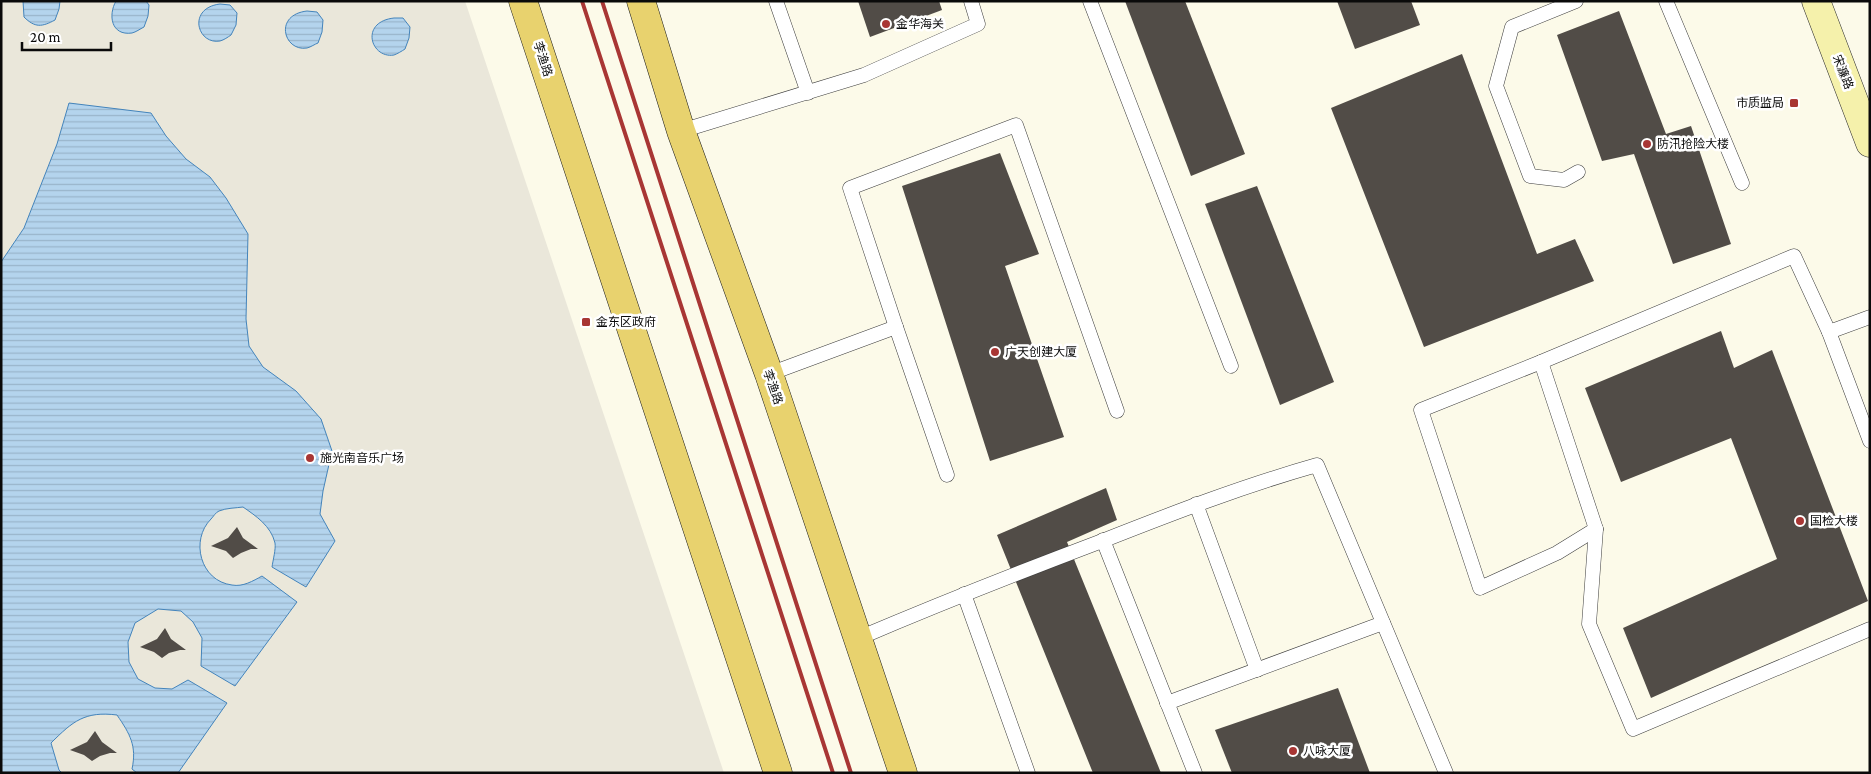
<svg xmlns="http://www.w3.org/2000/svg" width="1871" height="774" font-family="'Crimson Pro','Noto Sans SC',serif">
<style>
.plaza{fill:#eae7da}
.water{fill:url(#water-rules);stroke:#4484bb}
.building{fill:#514c47}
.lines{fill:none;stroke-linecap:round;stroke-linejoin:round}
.lane-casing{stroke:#3d3d3d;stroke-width:15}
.secondary-casing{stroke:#2c2c2c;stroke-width:29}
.primary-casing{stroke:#1b1b1b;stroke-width:29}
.lane{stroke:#fff;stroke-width:14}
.secondary{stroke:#f5f1ab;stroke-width:28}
.primary{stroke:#e8d26e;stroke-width:28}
.rail{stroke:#a83634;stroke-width:4}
.poi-dot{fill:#a83634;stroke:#fff;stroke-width:2}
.labels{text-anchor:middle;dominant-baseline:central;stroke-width:5;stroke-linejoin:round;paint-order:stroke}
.poi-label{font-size:12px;fill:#0a0a0a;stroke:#fff;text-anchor:start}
.street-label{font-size:12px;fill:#0a0a0a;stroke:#fff}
</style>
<defs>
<pattern id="water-rules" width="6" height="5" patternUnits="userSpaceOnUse" patternTransform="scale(1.25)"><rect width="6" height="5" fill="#b4d4ed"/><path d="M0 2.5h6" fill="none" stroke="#99b5ca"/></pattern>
</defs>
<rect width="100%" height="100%" fill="#fcfae9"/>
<path class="plaza" d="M 1,1 L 465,1 L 724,773 L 1,773 Z"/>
<g class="water">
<path d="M 23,1 L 60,1 L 59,9 L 55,20 C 42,27 35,28 24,17 Z"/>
<path d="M 116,1 L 146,1 L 149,5 L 148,16 L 144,27 C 140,29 136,32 132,33 C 111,36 108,15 116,1 Z"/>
<path d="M 220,4 L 230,5 L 237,13 L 236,25 L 231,35 C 228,37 224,40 220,41 C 197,45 187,8 220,4 Z"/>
<path d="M 307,11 L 317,12 L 323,20 L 322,32 L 318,43 C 315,44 311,47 307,48 C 284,52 273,15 307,11 Z"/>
<path d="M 394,18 L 403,18 L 410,27 L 409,38 L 405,49 C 402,51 397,54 394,55 C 371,59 359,22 394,18 Z"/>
<path d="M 69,103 L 151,113 L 166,136 L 186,159 L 210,177 L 226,198 L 248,234 L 246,319 L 249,346 L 263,367 L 296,391 L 321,419 L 332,451 L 323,491 L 320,514 L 335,541 L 306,587 L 272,567 C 273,560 276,549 275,543 C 271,526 256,516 243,507 C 236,508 226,508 219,511 C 216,512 213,517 211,519 C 190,540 200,581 232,585 C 243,587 253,581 262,576 L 297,602 L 235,686 L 201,666 L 202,638 L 193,622 L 181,611 L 158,609 L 135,623 L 128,642 L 129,662 L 138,679 L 155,688 L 172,689 L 188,680 L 227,703 L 178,773 L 137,773 L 132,769 C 137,746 130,734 117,715 C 85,711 73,721 51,743 L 59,770 L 62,773 L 1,773 L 1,262 L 24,228 L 57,144 Z"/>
</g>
<g class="building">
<path d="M 858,1 L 939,1 L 942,10 L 870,37 Z"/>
<path d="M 1125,1 L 1185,1 L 1245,154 L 1191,176 Z"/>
<path d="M 1337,1 L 1411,1 L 1420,25 L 1355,49 Z"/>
<path d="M 1619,11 L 1666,134 L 1691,126 L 1731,244 L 1673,264 L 1634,154 L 1602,161 L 1557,35 Z"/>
<path d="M 1462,54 L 1537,254 L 1575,239 L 1594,281 L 1424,347 L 1331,108 Z"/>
<path d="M 1000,153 L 1039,254 L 1005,266 L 1064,437 L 990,461 L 902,186 Z"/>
<path d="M 1257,186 L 1334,382 L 1280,405 L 1205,204 Z"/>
<path d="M 1721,331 L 1734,368 L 1772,350 L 1868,601 L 1651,698 L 1623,628 L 1777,559 L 1731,438 L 1621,482 L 1585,388 Z"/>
<path d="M 1106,488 L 1117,520 L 1067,542 L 1161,773 L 1093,773 L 997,535 Z"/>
<path d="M 237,527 L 243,538 L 258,549 L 251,549 L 241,553 L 233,558 L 226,551 L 211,546 L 228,538 Z"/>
<path d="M 165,628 L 171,639 L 186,650 L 180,650 L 169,653 L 162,658 L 154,652 L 140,647 L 157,639 Z"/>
<path d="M 1338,688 L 1370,773 L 1232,773 L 1215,730 Z"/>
<path d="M 95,731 L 102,742 L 117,753 L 110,753 L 100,756 L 92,761 L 84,755 L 70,750 L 87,742 Z"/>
</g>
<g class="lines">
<g class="lane-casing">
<g id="lane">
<path d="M 776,1 L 808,93"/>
<path d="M 1090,1 L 1231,366"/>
<path d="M 1576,1 L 1512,27 L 1496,86 L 1530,176 L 1564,180 L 1578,172"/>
<path d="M 1666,1 L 1742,183"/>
<path d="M 681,131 L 864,75 L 978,24 L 971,1"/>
<path d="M 1829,332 L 1870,317"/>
<path d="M 1541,362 L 1421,410 L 1480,588 L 1557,553 L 1596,529"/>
<path d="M 769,374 L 896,327"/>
<path d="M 1870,441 L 1829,332 L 1794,256 L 1541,362 L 1596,529 L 1589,624 L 1633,729 L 1870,629"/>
<path d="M 947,475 L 896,327 L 850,188 L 1016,125 L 1117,411"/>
<path d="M 1196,504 L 1257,670"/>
<path d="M 1103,540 L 1195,773"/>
<path d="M 964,594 L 1028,773"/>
<path d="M 859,638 C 939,604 1020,572 1102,541 C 1173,513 1243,486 1317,465 L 1446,773"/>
<path d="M 1167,703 L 1383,623"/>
</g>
</g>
<g class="secondary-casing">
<path id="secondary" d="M 1816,1 L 1870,143"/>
</g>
<g class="primary-casing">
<g id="primary">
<path d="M 523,1 L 778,773"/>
<path d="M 641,1 L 681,131 L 769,374 L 903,773"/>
</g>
</g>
<use href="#lane" class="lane"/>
<use href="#secondary" class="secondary"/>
<use href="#primary" class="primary"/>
<g class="rail">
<path d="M 582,1 L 833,773"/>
<path d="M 602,1 L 851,773"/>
</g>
</g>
<g class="poi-dot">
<circle cx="886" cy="24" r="5"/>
<rect x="1789" y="98" width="10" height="10" rx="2.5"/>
<circle cx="1647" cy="144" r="5"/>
<rect x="581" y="317" width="10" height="10" rx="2.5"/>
<circle cx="995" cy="352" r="5"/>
<circle cx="310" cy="458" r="5"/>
<circle cx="1800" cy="521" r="5"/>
<circle cx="1293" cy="751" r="5"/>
</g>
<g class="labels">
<g class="poi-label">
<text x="896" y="24">金华海关</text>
<text x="1784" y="103" text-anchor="end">市质监局</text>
<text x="1657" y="144">防汛抢险大楼</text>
<text x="596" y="322">金东区政府</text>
<text x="1005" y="352">广天创建大厦</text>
<text x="320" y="458">施光南音乐广场</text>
<text x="1810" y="521">国检大楼</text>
<text x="1303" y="751">八咏大厦</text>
</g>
<g class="street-label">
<text transform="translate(543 59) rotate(72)">李渔路</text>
<text transform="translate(1843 72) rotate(69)">宋濂路</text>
<text transform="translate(773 387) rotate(71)">李渔路</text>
</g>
</g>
<rect width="1871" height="774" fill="none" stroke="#0a0a0a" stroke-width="5"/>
<path d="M22 42v8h89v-8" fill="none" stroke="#0a0a0a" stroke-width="2.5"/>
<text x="30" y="42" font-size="15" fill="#0a0a0a" stroke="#ffffff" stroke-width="4" paint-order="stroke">20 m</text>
</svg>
